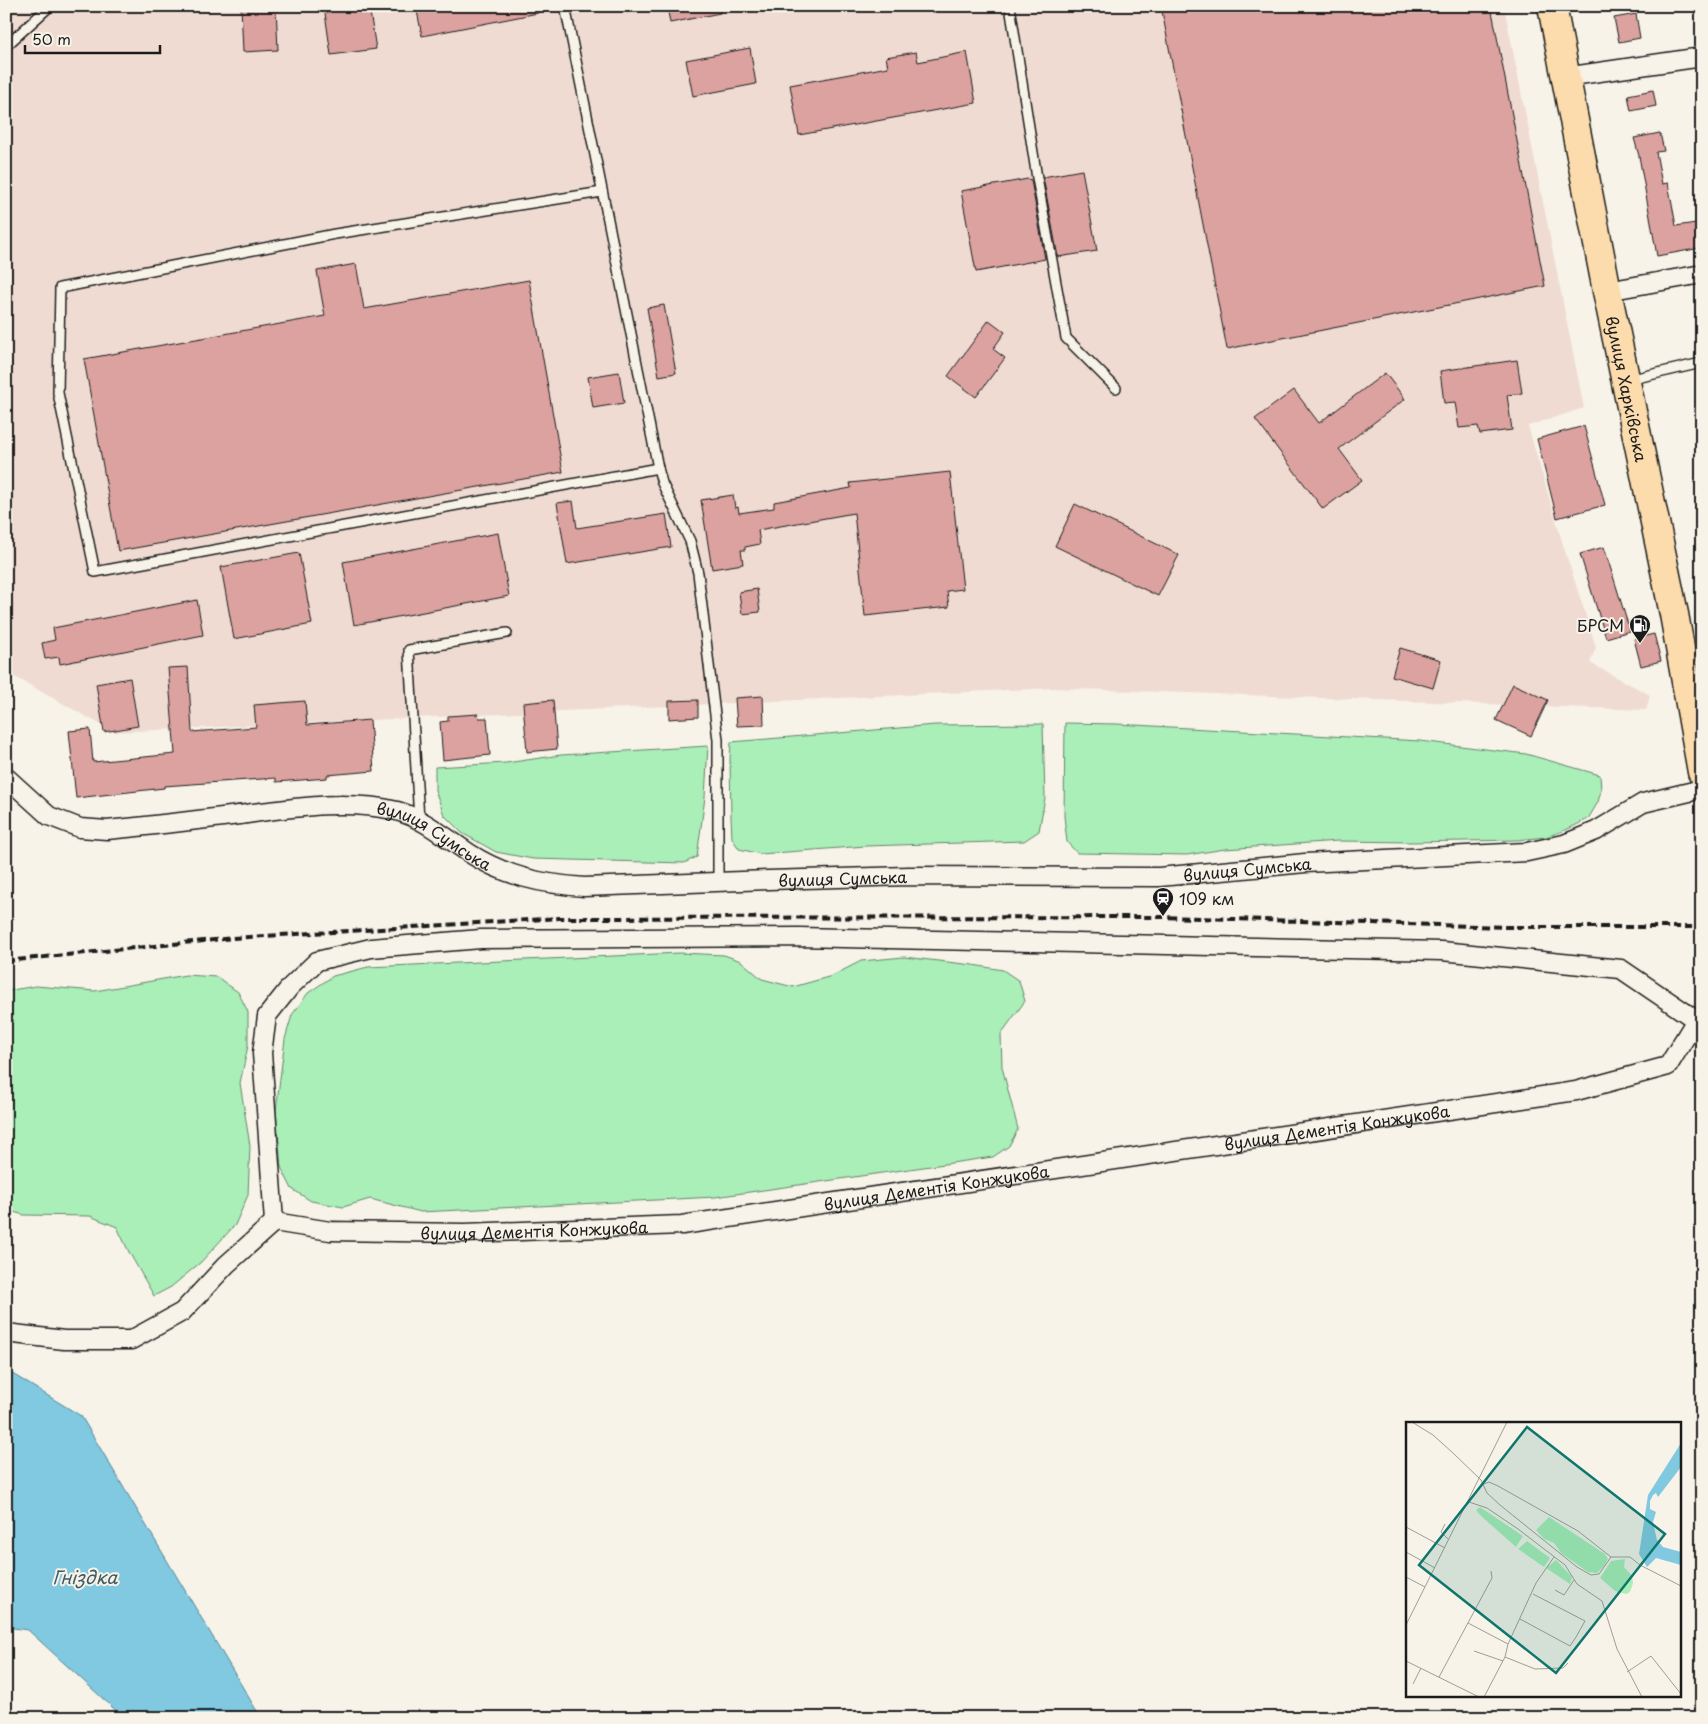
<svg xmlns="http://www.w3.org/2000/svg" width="1708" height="1724" font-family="'Playpen Sans',sans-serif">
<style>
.built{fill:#efdbd2}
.green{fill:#aaeeb8;stroke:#63856a}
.water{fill:#80c9e1;stroke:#588492}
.building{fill:#dca2a0;stroke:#1c1c1c}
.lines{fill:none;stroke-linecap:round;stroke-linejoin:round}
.lane-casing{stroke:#1c1c1c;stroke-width:12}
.street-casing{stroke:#1c1c1c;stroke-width:21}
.primary-casing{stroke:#1c1c1c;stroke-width:31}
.lane{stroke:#f7f3e8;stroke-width:9}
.street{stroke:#f7f3e8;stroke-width:18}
.primary{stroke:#fcdcac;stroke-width:28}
.rail{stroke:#1c1c1c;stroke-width:4;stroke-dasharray:8 4;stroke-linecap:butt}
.labels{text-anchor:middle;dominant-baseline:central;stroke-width:4;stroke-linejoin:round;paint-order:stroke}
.street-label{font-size:16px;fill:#1c1c1c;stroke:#f7f3e8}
.poi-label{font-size:16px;fill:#1c1c1c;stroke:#f7f3e8;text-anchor:end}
.water-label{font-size:18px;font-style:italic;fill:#3f5961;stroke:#f7f3e8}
.inset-road{fill:none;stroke:#9f9d96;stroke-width:1}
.view{fill:#0f766e;fill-opacity:0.15;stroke:#0f766e;stroke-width:2.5}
.inset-edge{fill:none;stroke:#1c1c1c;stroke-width:2.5}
</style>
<rect width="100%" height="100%" fill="#f7f3e8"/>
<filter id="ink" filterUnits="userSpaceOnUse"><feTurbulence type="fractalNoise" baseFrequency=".02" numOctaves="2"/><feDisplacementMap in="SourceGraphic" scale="10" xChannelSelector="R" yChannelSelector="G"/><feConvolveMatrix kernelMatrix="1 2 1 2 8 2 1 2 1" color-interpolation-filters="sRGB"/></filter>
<g filter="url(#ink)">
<path class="built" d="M 6,6 L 1504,6 L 1584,408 L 1528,426 L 1564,548 L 1596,647 L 1590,663 L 1650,695 L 1646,710 L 1052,688 L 114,732 L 6,672 Z"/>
<g class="green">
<path d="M 1065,723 L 1117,724 L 1420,741 L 1526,754 L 1600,775 L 1601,790 L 1598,802 L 1588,819 L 1568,829 L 1546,837 L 1517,840 L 1411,842 L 1338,841 L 1225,849 L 1187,855 L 1077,853 L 1067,842 L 1064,816 Z"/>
<path d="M 1043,724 L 1045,798 L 1039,831 L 1024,841 L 866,846 L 761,854 L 739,849 L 732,838 L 731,817 L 730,760 L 731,742 L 935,725 Z"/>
<path d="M 708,746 L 705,797 L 697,857 L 684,863 L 533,859 L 496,852 L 462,833 L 444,815 L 435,790 L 435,767 L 506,763 L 561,755 Z"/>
<path d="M 680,953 L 724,955 L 741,961 L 762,979 L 793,987 L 832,976 L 861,961 L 904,957 L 973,965 L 1003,970 L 1019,981 L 1025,1001 L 1001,1034 L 1002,1067 L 1018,1129 L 1009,1146 L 993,1157 L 715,1197 L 421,1212 L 370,1199 L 343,1207 L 311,1201 L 292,1189 L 281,1167 L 276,1110 L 285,1039 L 292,1015 L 308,993 L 333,976 L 368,967 Z"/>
<path d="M 186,975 L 217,977 L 238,992 L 248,1012 L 248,1046 L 240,1083 L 250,1146 L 248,1195 L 235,1225 L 201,1262 L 171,1287 L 154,1296 L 129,1252 L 117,1227 L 90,1216 L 24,1215 L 6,1210 L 6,991 L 36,986 L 95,991 Z"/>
</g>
<path class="water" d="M 6,1370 L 81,1416 L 261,1718 L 124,1718 L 28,1630 L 6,1627 Z"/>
<g class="building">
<path d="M 241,6 L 276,6 L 278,50 L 243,52 Z"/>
<path d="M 324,6 L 369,6 L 376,49 L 331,55 Z"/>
<path d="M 416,6 L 537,6 L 538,13 L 422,36 Z"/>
<path d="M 667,6 L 719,6 L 720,13 L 670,23 Z"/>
<path d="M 1161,6 L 1491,6 L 1545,286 L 1227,349 Z"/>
<path d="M 1636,14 L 1640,38 L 1619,42 L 1614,18 Z"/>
<path d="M 750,48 L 756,84 L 693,96 L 686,60 Z"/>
<path d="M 916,52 L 918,62 L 967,52 L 976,103 L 799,135 L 790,85 L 888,67 L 886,57 Z"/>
<path d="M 1653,90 L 1656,106 L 1631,111 L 1628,95 Z"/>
<path d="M 1660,133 L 1664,151 L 1656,152 L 1662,184 L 1668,183 L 1676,226 L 1696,223 L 1701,248 L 1657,256 L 1639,156 L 1634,138 Z"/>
<path d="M 1082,170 L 1097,251 L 1058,257 L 1043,177 Z"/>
<path d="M 1028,179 L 1031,180 L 1045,259 L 976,272 L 961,191 Z"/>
<path d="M 356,264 L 364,309 L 529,280 L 563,472 L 118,551 L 84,359 L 325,316 L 317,271 Z"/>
<path d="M 664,305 L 676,373 L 659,376 L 647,308 Z"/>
<path d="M 989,320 L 1005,332 L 993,349 L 1005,358 L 976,397 L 948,376 Z"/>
<path d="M 1517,360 L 1522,393 L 1507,395 L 1512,430 L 1480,434 L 1478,426 L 1459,428 L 1455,402 L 1444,403 L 1440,371 Z"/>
<path d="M 619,372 L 624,403 L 593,408 L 588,377 Z"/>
<path d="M 1385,373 L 1405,399 L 1339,449 L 1362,480 L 1323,509 L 1255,419 L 1294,390 L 1319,423 Z"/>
<path d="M 1584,426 L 1605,505 L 1557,518 L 1537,439 Z"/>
<path d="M 950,472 L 963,589 L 947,591 L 949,607 L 865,616 L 854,513 L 758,530 L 760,544 L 745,547 L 745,550 L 741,550 L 743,564 L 712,569 L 701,500 L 733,495 L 735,508 L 738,507 L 739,513 L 774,508 L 774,502 L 851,488 L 850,483 Z"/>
<path d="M 573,501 L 577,528 L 666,514 L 671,547 L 567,564 L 557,503 Z"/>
<path d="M 1075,504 L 1179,555 L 1158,596 L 1055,546 Z"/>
<path d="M 498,533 L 509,596 L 354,625 L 343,562 Z"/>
<path d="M 1604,547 L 1630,631 L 1606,638 L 1580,554 Z"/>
<path d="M 299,553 L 312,624 L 234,639 L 221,567 Z"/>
<path d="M 757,589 L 760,612 L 742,614 L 739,592 Z"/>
<path d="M 197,600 L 203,635 L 60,664 L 59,657 L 45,659 L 42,643 L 55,640 L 53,628 Z"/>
<path d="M 1654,634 L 1661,661 L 1641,666 L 1634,639 Z"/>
<path d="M 1400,648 L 1441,660 L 1433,688 L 1392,676 Z"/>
<path d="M 188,667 L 192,732 L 256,727 L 254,705 L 305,701 L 307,725 L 370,720 L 374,771 L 327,775 L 327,778 L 276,782 L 276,778 L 164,786 L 164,788 L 76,798 L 69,731 L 90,729 L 93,762 L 175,754 L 168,668 Z"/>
<path d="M 130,678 L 138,726 L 104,732 L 96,684 Z"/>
<path d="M 1513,684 L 1548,700 L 1531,736 L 1496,720 Z"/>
<path d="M 763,696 L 764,725 L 737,726 L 735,698 Z"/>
<path d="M 553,700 L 557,749 L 527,752 L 523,703 Z"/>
<path d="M 698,700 L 698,717 L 669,719 L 669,701 Z"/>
<path d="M 478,714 L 479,718 L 487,718 L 490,755 L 443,760 L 440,722 L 448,721 L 448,716 Z"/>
</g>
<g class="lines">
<g class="lane-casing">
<g id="lane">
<path d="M 565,6 L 658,468 L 662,483 L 690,541 L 698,573 L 718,740 L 718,882"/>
<path d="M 1010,6 L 1037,178 L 1066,338 L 1116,388"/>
<path d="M 6,46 L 50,6"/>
<path d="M 602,192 L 335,234 L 60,288 L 58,393 L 95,572 L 658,468"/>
<path d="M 1628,380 L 1697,364 L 1702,366"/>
<path d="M 419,820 L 409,650 L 507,633"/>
</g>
</g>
<g class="street-casing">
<g id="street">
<path d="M 1565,77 L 1702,57"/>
<path d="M 1607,291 L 1702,274"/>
<path id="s1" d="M 6,777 L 49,816 L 80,828 L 107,830 C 148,826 190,821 231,816 C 285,809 344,798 397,811 C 423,818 446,838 469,853 C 505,876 541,884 584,887 L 768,880 L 909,876 L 1159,877 L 1305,863 L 1527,852 L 1564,844 L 1596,831 L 1643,803 L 1702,789"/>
<path d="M 274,1222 L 262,1053 L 267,1016 L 290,987 L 317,961 L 371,948 L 481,939 L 798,937 L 1442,951 L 1621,969 L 1696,1020 L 1702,1022"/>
<path id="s2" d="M 274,1222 L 330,1231 L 465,1233 L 682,1225 L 1576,1091 L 1668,1066 L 1696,1020"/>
<path d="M 6,1333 L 64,1340 L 131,1340 L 182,1312 L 226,1265 L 274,1222"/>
</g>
</g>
<g class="primary-casing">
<g id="primary">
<path id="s3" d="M 1552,6 L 1607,291 L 1674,614 L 1702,772"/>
</g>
</g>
<use href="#lane" class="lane"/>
<use href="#street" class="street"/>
<use href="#primary" class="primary"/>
<path class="rail" d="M 6,961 L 233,938 L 559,918 L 1163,917 L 1508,927 L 1702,927"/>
</g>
</g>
<defs>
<g id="fuel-pin" transform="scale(1.125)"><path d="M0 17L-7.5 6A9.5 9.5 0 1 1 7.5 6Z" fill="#1c1c1c" stroke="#f7f3e8"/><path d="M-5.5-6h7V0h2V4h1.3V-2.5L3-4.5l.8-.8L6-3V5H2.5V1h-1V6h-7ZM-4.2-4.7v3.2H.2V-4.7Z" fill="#fff"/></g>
<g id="station-pin" transform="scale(1.125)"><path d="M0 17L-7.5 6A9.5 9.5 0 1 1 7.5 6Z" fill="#1c1c1c" stroke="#f7f3e8"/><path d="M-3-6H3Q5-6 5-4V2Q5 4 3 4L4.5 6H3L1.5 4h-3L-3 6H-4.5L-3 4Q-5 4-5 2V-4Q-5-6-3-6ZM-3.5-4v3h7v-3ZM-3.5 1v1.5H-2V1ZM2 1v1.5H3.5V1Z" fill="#fff"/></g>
</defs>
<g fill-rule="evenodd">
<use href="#fuel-pin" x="1640" y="625"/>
<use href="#station-pin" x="1163" y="898"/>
</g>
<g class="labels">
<g class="street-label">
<text stroke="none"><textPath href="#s3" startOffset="390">вулиця Харківська</textPath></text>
<text stroke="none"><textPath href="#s1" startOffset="454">вулиця Сумська</textPath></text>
<text stroke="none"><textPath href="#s1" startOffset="1279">вулиця Сумська</textPath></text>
<text stroke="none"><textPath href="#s1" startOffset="874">вулиця Сумська</textPath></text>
<text stroke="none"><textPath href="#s2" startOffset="1071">вулиця Дементія Конжукова</textPath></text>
<text stroke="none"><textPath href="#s2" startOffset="666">вулиця Дементія Конжукова</textPath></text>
<text stroke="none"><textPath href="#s2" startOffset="261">вулиця Дементія Конжукова</textPath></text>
</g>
<g class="poi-label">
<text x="1624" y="625">БРСМ</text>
<text x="1179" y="898" text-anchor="start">109 км</text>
</g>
<g class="water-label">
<text x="85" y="1576">Гніздка</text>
</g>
</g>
<g transform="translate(1406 1422)">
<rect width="275" height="275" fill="#f7f3e8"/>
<path d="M 74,85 L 117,114 L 110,125 L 75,94 L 70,88 ZM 143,95 L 199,132 L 202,137 L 198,144 L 191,151 L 182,150 L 155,131 L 148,121 L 138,117 L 130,108 ZM 121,119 L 144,136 L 138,145 L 112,127 ZM 219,137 L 218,145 L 226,154 L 227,161 L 224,170 L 220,172 L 209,169 L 194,156 L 205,139 ZM 150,138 L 166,155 L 164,162 L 140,146 Z" fill="#aaeeb8"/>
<path d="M 275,21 L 275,45 L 252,75 L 250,71 L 247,73 L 244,79 L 244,87 L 250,90 L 247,100 L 251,118 L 257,125 L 275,130 L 275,143 L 250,136 L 241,145 L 233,132 L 242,73 Z" fill="#80c9e1"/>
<path class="inset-road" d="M 6,0 L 27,13 L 47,31 L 75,58 L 81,71 L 94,83 L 171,145 L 185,153 L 193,152 L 205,135M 78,62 L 83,60 L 92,64 L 172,109 L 205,135 L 224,135 L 234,143 L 275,164M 63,80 L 81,86 L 112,107 L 159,143 L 171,162 L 196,179 L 211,227 L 236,275M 39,102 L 35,110 L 43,118M 0,105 L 39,126M 0,130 L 29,146M 0,155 L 19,165M 149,168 L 158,173 L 168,158M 114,197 L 164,224 L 170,215 L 179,199 L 127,172M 62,201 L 102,222 L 130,161 L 148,135M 0,203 L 101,0M 68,229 L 97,239M 99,235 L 129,247 L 157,246 L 162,241M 0,239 L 73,275M 221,250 L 245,234 L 275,272M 33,255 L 86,156 L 85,149M 7,262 L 15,246M 78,275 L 99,235 L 102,222"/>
<path class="view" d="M 121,5 L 259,112 L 150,251 L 13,143 Z"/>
<rect width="275" height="275" class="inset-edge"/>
</g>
<rect width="1708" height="1724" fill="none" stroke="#f7f3e8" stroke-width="25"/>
<rect x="12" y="12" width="1683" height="1699" fill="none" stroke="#1c1c1c" stroke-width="2" filter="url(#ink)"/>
<path d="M25 45v8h135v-8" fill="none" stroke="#1c1c1c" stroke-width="2.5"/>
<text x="32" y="45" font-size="15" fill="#1c1c1c" stroke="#f7f3e8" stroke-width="4" paint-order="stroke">50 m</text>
</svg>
